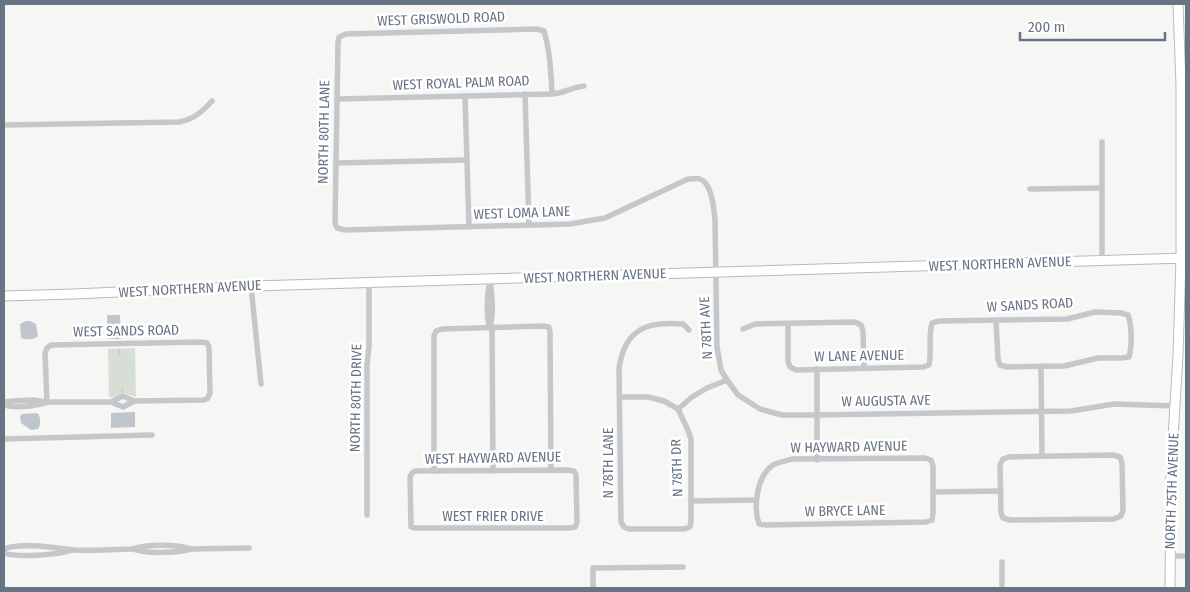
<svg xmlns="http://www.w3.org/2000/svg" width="1190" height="592" font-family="'Fira Sans Condensed',sans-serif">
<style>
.green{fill:#d7ded5}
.water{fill:#bec6cb}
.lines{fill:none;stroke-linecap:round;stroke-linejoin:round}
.stream{stroke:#bec6cb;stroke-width:1}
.secondary-casing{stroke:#b7bbc0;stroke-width:11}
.primary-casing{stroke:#b5b9bd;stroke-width:11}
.street{stroke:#c5c7cb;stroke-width:5.5}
.secondary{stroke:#fff;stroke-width:9}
.primary{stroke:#fff;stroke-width:9}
.labels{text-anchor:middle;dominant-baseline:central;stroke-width:5;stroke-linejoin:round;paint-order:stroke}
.street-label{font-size:14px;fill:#677484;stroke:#fff}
</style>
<rect width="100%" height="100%" fill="#f6f7f4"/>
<path class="green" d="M 135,348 L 136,397 L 123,393 L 113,397 L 109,397 L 108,349 Z"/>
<g class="water">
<path d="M 107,315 L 120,315 L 121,339 L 108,339 Z"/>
<path d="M 26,321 L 30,321 L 36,324 L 38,336 C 34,340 26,340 21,338 L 20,324 Z"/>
<path d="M 135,412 L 135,427 L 111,428 L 111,413 Z"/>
<path d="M 37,413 C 41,416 41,425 38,429 L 31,430 L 21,423 L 20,416 L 22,414 Z"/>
</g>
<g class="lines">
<g class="stream">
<path d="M 119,349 L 119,355"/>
<path d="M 122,388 L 122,392"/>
</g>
<g class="secondary-casing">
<path id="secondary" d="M 1170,588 L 1171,471 L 1178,355 L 1181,258 L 1181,85 L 1178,4"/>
</g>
<g class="primary-casing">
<path id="primary" d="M 4,296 L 74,294 L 251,286 L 1186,258"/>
</g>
<g class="street">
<path d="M 525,94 L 529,225"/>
<path d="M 552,94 C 551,73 550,51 544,31 L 537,29 L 346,34 L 339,37 L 338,43 L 335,223 L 337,228 L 345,230 L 570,224 L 605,218 L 688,179 C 692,179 697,178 700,179 C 712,183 714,209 715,220 L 717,347 L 721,370 L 727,380 L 738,395 L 760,409 L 782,415 L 817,415 L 1071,411 L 1114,404 L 1175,406"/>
<path d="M 465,96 L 469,227"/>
<path d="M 337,99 L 552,94 C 565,93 572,87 584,86"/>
<path d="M 4,125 L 179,122 C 194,119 202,112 212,101"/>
<path d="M 1102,142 L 1102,260"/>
<path d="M 336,163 L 467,160"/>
<path d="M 1030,189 L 1102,188"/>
<path d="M 490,279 C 492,296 494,311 490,328"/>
<path d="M 489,285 C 487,299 486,312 489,326"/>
<path d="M 251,286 L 261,384"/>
<path d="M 788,324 L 788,361 L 790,367 L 796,370 L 923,367 L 929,365 C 932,351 928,336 932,323 L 939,321 L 1067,319 L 1095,312 L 1121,313 L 1128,315 C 1132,326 1132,346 1129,357 L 1121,358 L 1098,358 L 1064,366 L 1007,367 L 1000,365 L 998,359 L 996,320"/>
<path d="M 492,328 L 493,471"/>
<path d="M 743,329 L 755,324 L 855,322 L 861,325 L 863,331 L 864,367"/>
<path d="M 1041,366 L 1042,456"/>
<path d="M 817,369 L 817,460"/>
<path d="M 620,397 L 648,397 L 664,401 L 678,409"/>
<path d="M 4,402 L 12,401 L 33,400 L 47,402 L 111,402 L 123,407 L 134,401 L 204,400 L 208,398 L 210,393 L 209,347 L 207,343 L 201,342 L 51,345 L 47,348 L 45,353 L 47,402"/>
<path d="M 111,402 L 123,396 L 134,401"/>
<path d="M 4,405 C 16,409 32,406 45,403"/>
<path d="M 678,409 L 687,428 L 691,439 L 691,521 L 690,527 L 684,529 L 629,529 L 624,527 L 621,522 L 619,368 C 620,363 621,357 623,352 C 633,324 657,322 683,324 L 689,330"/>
<path d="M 678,409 L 692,397 L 707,388 L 727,380"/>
<path d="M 4,439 L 152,435"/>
<path d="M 1113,455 L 1120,457 L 1122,463 L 1123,510 L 1121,516 L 1114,519 L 1010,520 L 1003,518 L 1001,513 L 1000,465 L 1003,459 L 1009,457 Z"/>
<path d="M 925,458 L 931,460 L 933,466 L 933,513 L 932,520 L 926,522 L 766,525 L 759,524 C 753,506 757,476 773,465 C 778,462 787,461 792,459 Z"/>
<path d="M 568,470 L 574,471 L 576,475 L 577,522 L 575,527 L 569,528 L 416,528 L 411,527 L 410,477 L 412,473 L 415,471 Z"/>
<path d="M 434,471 L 434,336 L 436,331 L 442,329 L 543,326 L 549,327 L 550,332 L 551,470"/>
<path d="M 933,492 L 1001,491"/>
<path d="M 691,501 L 756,500"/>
<path d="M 367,515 L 367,365 L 369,346 L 369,282"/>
<path d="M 4,549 C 19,542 56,548 74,550 C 93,551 114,549 133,549 C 146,544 178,544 191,549"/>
<path d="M 133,549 C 145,554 178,553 191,549 L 249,548"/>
<path d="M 4,553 C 18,558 57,555 72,550"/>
<path d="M 1170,556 L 1186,556"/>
<path d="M 593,588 L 593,568 L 683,567"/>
<path d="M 1002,588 L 1002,562"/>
</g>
<use href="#secondary" class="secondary"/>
<use href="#primary" class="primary"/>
</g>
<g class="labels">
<g class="street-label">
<text transform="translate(441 19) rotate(-2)">WEST GRISWOLD ROAD</text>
<text transform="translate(461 83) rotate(-2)">WEST ROYAL PALM ROAD</text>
<text transform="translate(324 132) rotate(-89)">NORTH 80TH LANE</text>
<text transform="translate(522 213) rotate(-2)">WEST LOMA LANE</text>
<text transform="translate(1000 264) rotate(-2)">WEST NORTHERN AVENUE</text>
<text transform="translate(595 276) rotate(-2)">WEST NORTHERN AVENUE</text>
<text transform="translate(190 289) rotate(-3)">WEST NORTHERN AVENUE</text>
<text transform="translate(1030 305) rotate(-3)">W SANDS ROAD</text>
<text transform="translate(706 328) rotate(-93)">N 78TH AVE</text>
<text transform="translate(126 331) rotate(-1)">WEST SANDS ROAD</text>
<text transform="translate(859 356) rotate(-1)">W LANE AVENUE</text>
<text transform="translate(356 398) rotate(-89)">NORTH 80TH DRIVE</text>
<text transform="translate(886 401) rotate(-1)">W AUGUSTA AVE</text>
<text transform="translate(849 447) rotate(-1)">W HAYWARD AVENUE</text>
<text transform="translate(493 458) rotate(-1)">WEST HAYWARD AVENUE</text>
<text transform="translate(608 463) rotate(-90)">N 78TH LANE</text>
<text transform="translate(677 468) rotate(-92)">N 78TH DR</text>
<text transform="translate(1172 491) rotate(-88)">NORTH 75TH AVENUE</text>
<text transform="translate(845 511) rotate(-1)">W BRYCE LANE</text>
<text x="493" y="516">WEST FRIER DRIVE</text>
</g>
</g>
<rect width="1190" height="592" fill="none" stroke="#677484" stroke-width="10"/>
<path d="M1020 32v8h145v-8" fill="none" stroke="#677484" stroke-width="2.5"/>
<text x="1028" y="32" font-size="15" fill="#677484" stroke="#ffffff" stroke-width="4" paint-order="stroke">200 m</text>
</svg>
